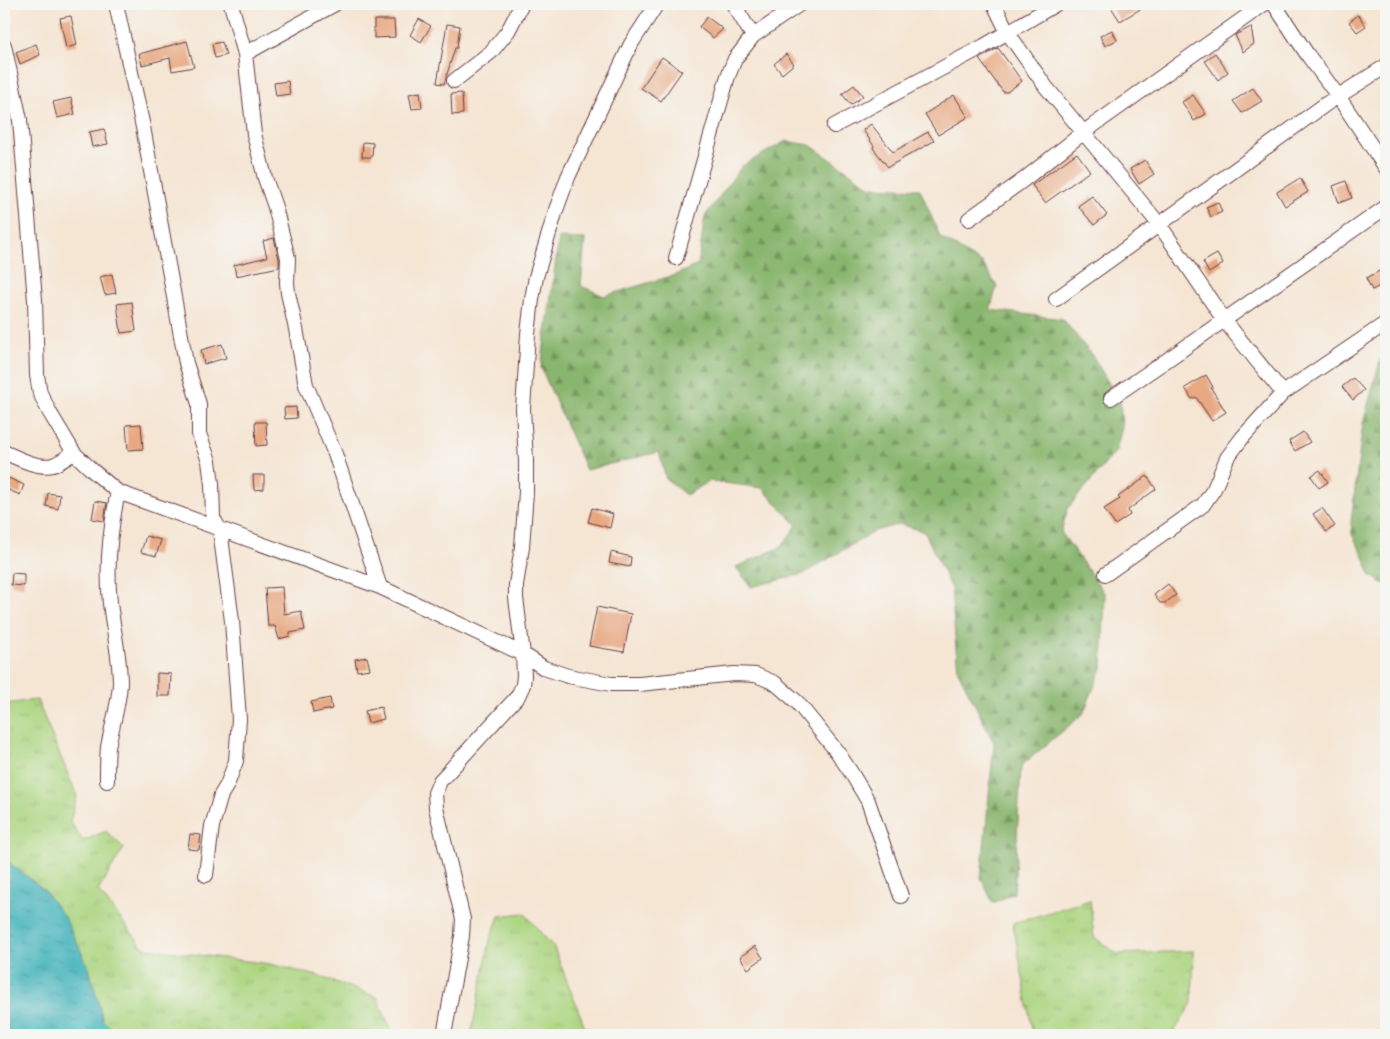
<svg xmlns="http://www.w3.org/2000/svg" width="1390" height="1039" font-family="Pangolin,sans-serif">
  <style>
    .grass { fill: url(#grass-tufts); stroke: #7b7a56 }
    .forest { fill: url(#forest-firs); stroke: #6a6a4c }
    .water { fill: url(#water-ripples); stroke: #466973 }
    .building { fill: #e7a882 }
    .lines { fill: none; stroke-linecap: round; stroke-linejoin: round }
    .street-casing { stroke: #643d44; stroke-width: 16 }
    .street { stroke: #fff; stroke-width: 14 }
  </style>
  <defs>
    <pattern id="grass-tufts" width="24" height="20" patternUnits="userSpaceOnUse" patternTransform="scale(1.25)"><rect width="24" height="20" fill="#acd580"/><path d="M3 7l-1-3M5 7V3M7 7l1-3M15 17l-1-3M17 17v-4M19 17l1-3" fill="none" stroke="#96b66f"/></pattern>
    <pattern id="forest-firs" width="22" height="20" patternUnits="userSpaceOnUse" patternTransform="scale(1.25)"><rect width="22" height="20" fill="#89b66e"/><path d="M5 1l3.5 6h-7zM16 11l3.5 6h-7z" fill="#72935b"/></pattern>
    <pattern id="water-ripples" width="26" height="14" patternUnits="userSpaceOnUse" patternTransform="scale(1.25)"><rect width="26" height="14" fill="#43b3bb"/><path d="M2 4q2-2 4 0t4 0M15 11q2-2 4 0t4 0" fill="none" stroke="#3a9198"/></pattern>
  </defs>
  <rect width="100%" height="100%" fill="#f6f6f2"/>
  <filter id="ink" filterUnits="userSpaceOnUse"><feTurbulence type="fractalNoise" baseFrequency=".02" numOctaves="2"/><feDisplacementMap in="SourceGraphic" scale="10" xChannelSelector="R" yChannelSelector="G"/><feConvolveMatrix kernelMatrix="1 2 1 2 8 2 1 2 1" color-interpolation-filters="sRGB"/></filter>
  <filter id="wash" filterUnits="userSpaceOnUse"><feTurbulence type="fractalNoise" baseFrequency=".0096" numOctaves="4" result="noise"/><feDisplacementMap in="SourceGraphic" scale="20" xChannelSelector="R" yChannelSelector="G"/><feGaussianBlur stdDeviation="1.12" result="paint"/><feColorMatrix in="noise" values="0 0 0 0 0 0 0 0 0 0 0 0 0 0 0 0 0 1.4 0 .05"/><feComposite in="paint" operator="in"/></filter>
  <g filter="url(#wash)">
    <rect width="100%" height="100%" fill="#f5e5d3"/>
    <path class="grass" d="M37,700L77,796L70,821L83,841L106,831L124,848L98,891L144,948L270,964L318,976L377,997L393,1035H232L196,1029L186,1035H119L103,1021L89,968L43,889L4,859V704Z
      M1090,900L1094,937L1117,954L1194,951L1192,1003L1172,1035H1033L1013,923Z
      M524,913L554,948L588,1035H471L490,940L499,916Z"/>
    <path class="forest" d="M786,141L810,145L871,187L920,189L940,237L983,264L997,286L990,310L1063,319L1094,358L1120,402L1122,427L1116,451L1068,508L1061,532L1105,594L1102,668L1083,714L1021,766L1014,893L993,903L981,878L994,743L958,671L951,589L925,532L900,524L875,531L803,574L751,587L736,567L781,547L797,525L762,488L710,481L686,495L666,479L659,452L586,470L541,368L559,238L585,239L581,286L604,296L675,275L698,265L705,216L742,166Z
      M1386,349V584L1380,582L1370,575L1365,559L1352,534L1351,522L1363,423L1380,361Z"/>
    <path class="water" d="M4,859L43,889L65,918L89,968L103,1021L120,1035H4Z"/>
    <g id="blocks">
      <path class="building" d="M1109,4H1149L1120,21Z
        M1358,15L1366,26L1357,32L1349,22Z
        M71,16L77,45L66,48L60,18Z
        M707,17L723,29L713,38L699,27Z
        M419,19L431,26L421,42L410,35Z
        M374,20H394L395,37L374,38Z
        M447,24L460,26L457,48H455L444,84L437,83Z
        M1251,27L1254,44L1243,52L1235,35Z
        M1112,30L1117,40L1105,46L1100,36Z
        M187,41L194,67L172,71L170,58L142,65L139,54Z
        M222,42L226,55L215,58L212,44Z
        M36,44L40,55L20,64L16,52Z
        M998,48L1022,81L1007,92H1003L979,59Z
        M1215,53L1228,72L1218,80L1205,61Z
        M786,54L794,64L782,74L774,64Z
        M662,57L682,71L661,101L641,88Z
        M288,81L290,94L276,96L274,83Z
        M854,85L863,96L851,105L842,94Z
        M1253,88L1262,101L1242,113L1233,101Z
        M420,92L422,108L412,109L409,94Z
        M462,93L463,114L452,115L451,94Z
        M954,95L968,117L938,135L925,114Z
        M1193,95L1206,114L1194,121L1182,102Z
        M71,98L75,114L57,118L53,102Z
        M871,124L893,152L928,132L934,141L888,167L873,148L874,146L863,130Z
        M104,129L108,144L92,147L89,132Z
        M363,142L373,143L372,157H362Z
        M1077,153L1090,171L1045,203L1032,185Z
        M1145,160L1154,174L1139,184L1130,169Z
        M1300,178L1308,192L1285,206L1277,192Z
        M1346,181L1352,198L1339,203L1333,186Z
        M1092,196L1107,215L1094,225L1078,206Z
        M1218,202L1222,212L1211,217L1206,207Z
        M274,238L279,259V267L236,276L234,265L267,257L263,241Z
        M1217,254L1223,264L1209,273L1203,262Z
        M1383,269L1386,276V283L1372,290L1366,278Z
        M112,274L116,293L105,295L100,277Z
        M132,302L136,331L121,333L117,304Z
        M222,344L226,358L204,364L201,350Z
        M1206,375L1213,387L1211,388L1226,412L1212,421L1196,397L1192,399L1185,388Z
        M1353,378L1364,390L1353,400L1342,387Z
        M296,407L297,418L285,419L284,408Z
        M255,422H266L267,445L256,446Z
        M141,424L143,449L128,450L126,425Z
        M1303,432L1310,442L1295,451L1289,441Z
        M1320,470L1328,482L1319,488L1311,476Z
        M253,475H264V489L254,490Z
        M4,476L24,485L20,495L4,488Z
        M1147,476L1156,489L1128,510L1130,515L1115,525L1104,509L1120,499L1118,497Z
        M48,493L60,495L58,509L46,506Z
        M95,501L107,503L104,521L92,519Z
        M592,508L613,514L610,528L588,522Z
        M1322,508L1335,526L1326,532L1313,514Z
        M146,536L161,540L156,556L141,552Z
        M611,552L631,557L630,567L609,563Z
        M12,573L24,574V586L11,585Z
        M1168,584L1176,595L1165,603H1160L1154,595Z
        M282,587L284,614L301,611L305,630L290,633V636L279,639L275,626H268L265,588Z
        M597,607L631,614L624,652L589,646Z
        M367,657L370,669L357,671L355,659Z
        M157,673L171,674L170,696H157Z
        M330,698L332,709L313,713L311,702Z
        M381,707L384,719L368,723L365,711Z
        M190,834L201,835L199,850L188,849Z
        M755,946L763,958L748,969L740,957Z"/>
    </g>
  </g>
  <g filter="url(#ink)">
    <use href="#blocks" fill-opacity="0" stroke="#643d44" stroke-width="1"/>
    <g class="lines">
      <g class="street-casing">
        <path id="street" d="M116,4L143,127L186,363L199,404V434L209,461L212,484L213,518L220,530L232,621L239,719L236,761L227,785L221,795L212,826L206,875
          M231,4L245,54L254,134L265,178L275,207L288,258L287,283L288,293L296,329L306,385L335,454L380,587
          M733,4L753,36
          M994,4L1008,33L1046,87L1159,224L1224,320L1283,393
          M1274,4L1307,54L1338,96L1386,168
          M4,45L20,120L35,300L37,375L40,393L50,413L74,453L93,471L118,492L380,587L523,654L544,668L568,676L611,684H640L734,674L756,675L775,683L797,702L838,753L852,774L868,801L901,896
          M245,54L335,4
          M454,81L491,52L508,31L522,4
          M834,126L984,46L1056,4
          M969,219L1022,181L1084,132L1264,4
          M676,258L728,76L735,59L753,36L800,4
          M1056,299L1326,104L1386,66
          M1111,398L1167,360L1386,207
          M4,452C17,458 39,469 53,465C61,462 67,457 74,453
          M1106,574L1203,505L1214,489L1227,458L1242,438L1283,393L1386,323
          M107,781C107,770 107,758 108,747C112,725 119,705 120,683C120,656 113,629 110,603C106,565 110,529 118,492
          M444,1035L462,936L463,919L436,808L435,793L440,781L518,696L523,685L524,676L523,654L516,598V585L522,547L526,492V461L523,409L528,334L532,299L536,277L556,210L568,177L631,44L657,4"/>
      </g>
      <use href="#street" class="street"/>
    </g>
  </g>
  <rect width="1390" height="1039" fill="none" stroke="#f6f6f2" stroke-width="20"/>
</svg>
